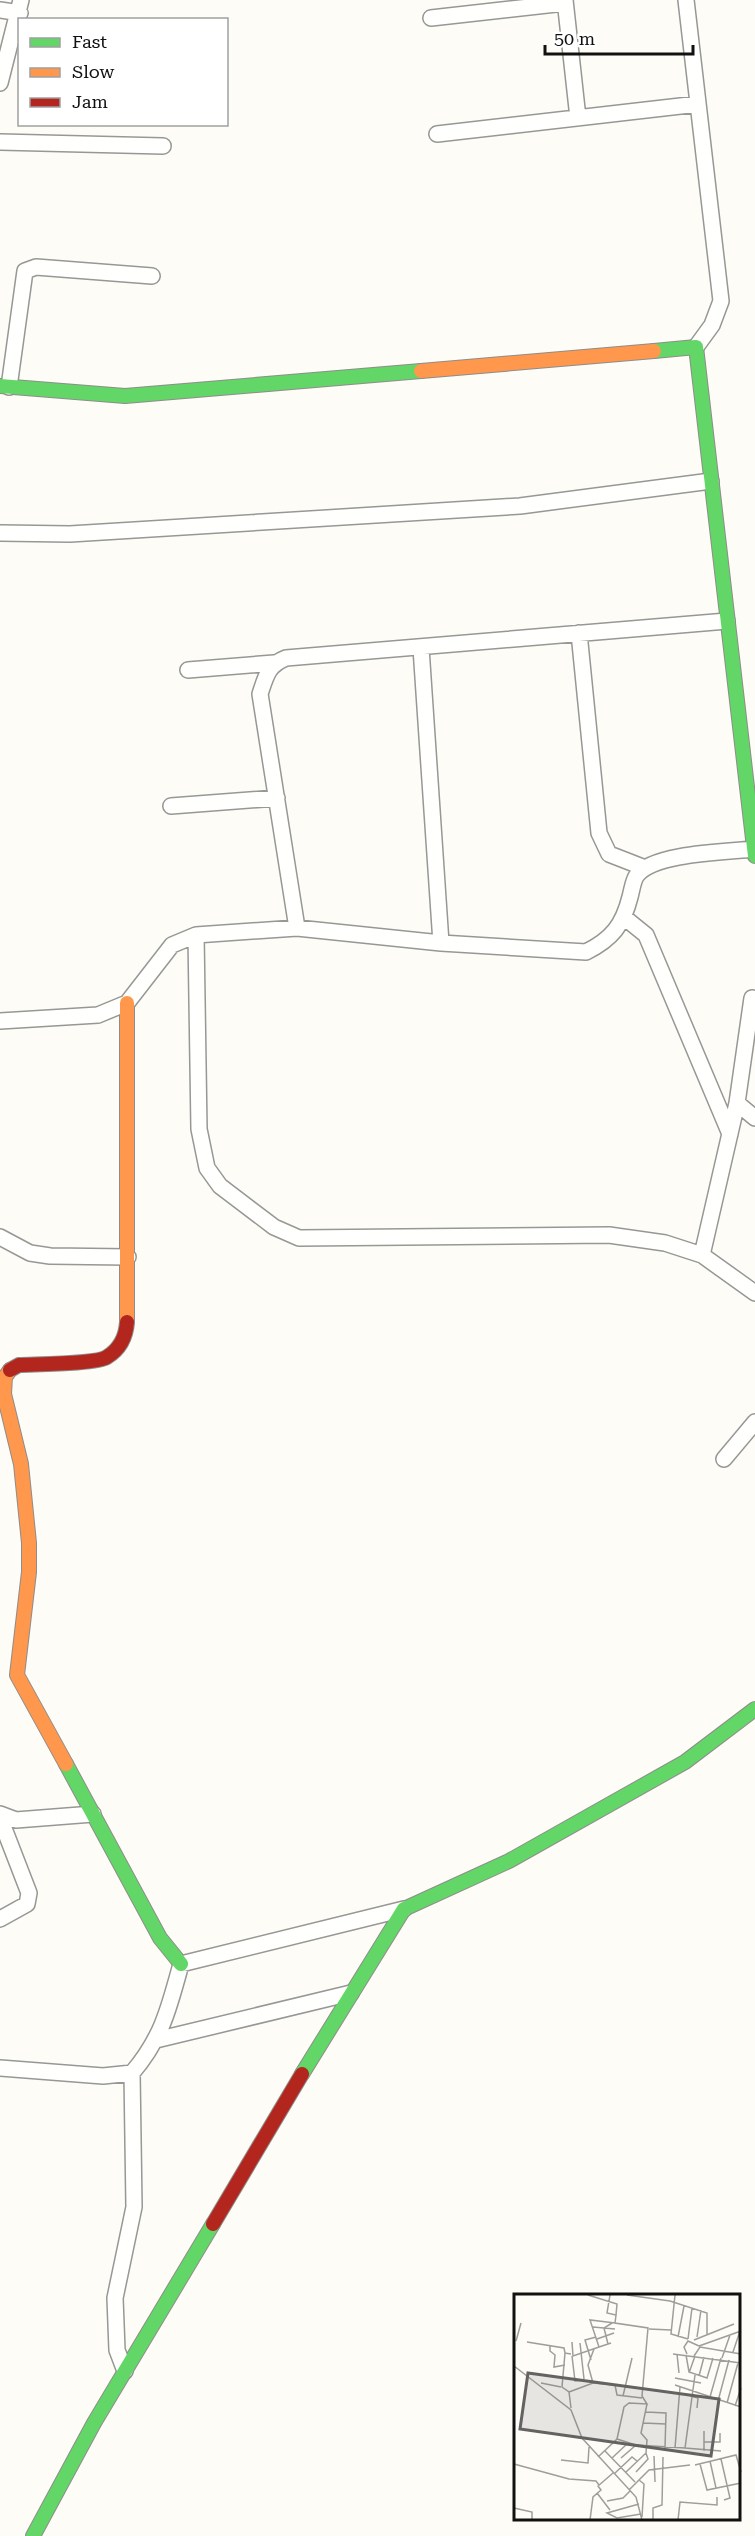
<svg xmlns="http://www.w3.org/2000/svg" width="755" height="2536" font-family="'Roboto Serif',serif">
  <style>
    .lines { fill: none; stroke-linecap: round; stroke-linejoin: round }
    .street-casing { stroke: #979795; stroke-width: 18 }
    .fast-casing { stroke: #8e8d8b; stroke-width: 16 }
    .slow-casing { stroke: #8e8d8b; stroke-width: 16 }
    .jam-casing { stroke: #8e8d8b; stroke-width: 16 }
    .street { stroke: #fffffe; stroke-width: 15 }
    .fast { stroke: #63d668; stroke-width: 14 }
    .slow { stroke: #ff974d; stroke-width: 14 }
    .jam { stroke: #b3261e; stroke-width: 14 }
    .inset-road { fill: none; stroke: #9f9e9b; stroke-width: 1.5 }
    .view { fill: #646362; fill-opacity: 0.15; stroke: #646362; stroke-width: 3 }
    .inset-edge { fill: none; stroke: #111; stroke-width: 3 }
  </style>
  <rect width="100%" height="100%" fill="#fdfcf7"/>
  <g class="lines">
    <g class="street-casing">
      <path id="street" d="M565,0L578,118
        M686,0L721,301L712,325L696,347
        M0,10L20,13
        M431,18L565,3
        M0,83L21,0
        M437,134L698,104
        M0,142L163,146
        M9,387L25,271L36,267L152,276
        M0,533L70,534L520,506L711,481
        M579,633L599,833L609,854L645,868
        M421,648L441,943
        M188,670L274,663
        M171,806L277,798
        M625,918L646,935L730,1134
        M297,928L260,694C266,676 268,665 286,658L727,621
        M196,935L297,928L441,943L586,952C612,939 623,925 630,897C632,890 633,880 637,875C654,853 726,852 754,849
        M0,1021L98,1015L127,1003L172,945L196,935L199,1129L207,1168L220,1186L274,1227L299,1238L609,1235L665,1243L702,1255L755,1293
        M737,1103L755,1118
        M0,1237L30,1253L50,1256L128,1257
        M702,1255L737,1103L752,998L755,1000
        M724,1459L755,1422
        M0,1814L16,1820L93,1814
        M0,1818L29,1893L27,1904L0,1919
        M156,2040L351,1993
        M0,2068L103,2076L132,2073C162,2038 169,2008 181,1964L404,1909
        M125,2371L117,2350L115,2298L134,2207L132,2073"/>
    </g>
    <g class="fast-casing">
      <path id="fast" d="M654,351L696,347L755,856
        M0,386L125,396L421,371
        M66,1764L160,1938L181,1964
        M302,2074L404,1909L509,1861L685,1762L755,1709
        M33,2536L94,2423L213,2224"/>
    </g>
    <g class="slow-casing">
      <path id="slow" d="M421,371L654,351
        M127,1322V1003
        M10,1370L5,1377L4,1394L21,1464L29,1543V1572L17,1675L66,1764"/>
    </g>
    <g class="jam-casing">
      <path id="jam" d="M10,1370L19,1365C35,1364 97,1364 107,1357C120,1349 126,1337 127,1322
        M213,2224L302,2074"/>
    </g>
    <use href="#street" class="street"/>
    <use href="#fast" class="fast"/>
    <use href="#slow" class="slow"/>
    <use href="#jam" class="jam"/>
  </g>
  <g transform="translate(514 2294)">
    <rect width="226" height="226" fill="#fdfcf7"/>
    <path class="inset-road" d="M74,1L103,10L102,21M113,1L156,7L193,19V40M161,1L157,40L174,45M79,33L101,35M135,35L157,36M164,43L170,12M183,43L187,16M83,45L100,39M174,45L178,14M180,46L220,30M2,47L7,29M13,48L50,54L51,59M58,48L59,62L85,53M66,49L70,85M97,49L85,53L76,26L101,29M94,50L90,34L98,29M36,52V57L41,61L40,73L51,71M185,52L227,37M219,58L226,37M159,60L227,69M163,60L165,79M173,60L170,53L174,47L185,52M172,61L175,78L193,84L199,64M58,62L61,87L69,86M180,62L186,53L227,60M208,64L216,41M77,66L71,46L82,43M0,72L57,116L68,144L122,203L128,226M175,79L181,62M185,82L190,63M161,84L187,89M27,89L47,93M79,89L74,71L80,55M161,91L227,113M55,98L79,89L101,91L103,101L128,104M109,102L118,64M176,102L184,104L183,114M196,103L207,64M204,107L215,66M213,109L224,69M221,112L227,94M57,114L55,98L48,93L51,59L57,60M132,118L152,119L151,154M129,129L152,130M103,145L122,151L107,164M190,148H206V139M122,151L171,154L181,81M161,154L166,93M171,154L207,157M91,157L121,188M190,157V137M132,159L133,146L127,139L133,110M140,162L141,188M84,163L103,145L110,113L115,109L133,110L128,102L134,34L101,29L102,21L93,19L96,1M98,164L114,149M207,165L216,204L210,206M47,166L74,169L75,153M196,167L202,194M0,170L55,185L82,187L85,191M186,170L193,196L227,189M181,171L222,161L227,178M112,178L132,159L134,165L122,178M100,180L118,163L123,167M125,186L130,190L128,223M115,196L135,176L176,171M83,199L96,216M93,207L109,204L116,197M125,210L93,219L103,224L127,220M0,214L18,218V226M76,226L79,203L87,196L84,192L99,179M139,226V214L148,211L149,163M164,226L166,208L203,211V203"/>
    <path class="view" d="M14,79L205,105L197,162L6,135Z"/>
    <rect width="226" height="226" class="inset-edge"/>
  </g>
  <rect x="18" y="18" width="210" height="108" fill="#ffffff" stroke="#a0a0a0" stroke-width="1.5"/>
  <rect x="30" y="38" width="30" height="9" fill="#63d668" stroke="#a0a0a0" stroke-width="1.5"/>
  <text x="72" y="48" font-size="18" fill="#111111">Fast</text>
  <rect x="30" y="68" width="30" height="9" fill="#ff974d" stroke="#a0a0a0" stroke-width="1.5"/>
  <text x="72" y="78" font-size="18" fill="#111111">Slow</text>
  <rect x="30" y="98" width="30" height="9" fill="#b3261e" stroke="#a0a0a0" stroke-width="1.5"/>
  <text x="72" y="108" font-size="18" fill="#111111">Jam</text>
  <path d="M545 45v9h148v-9" fill="none" stroke="#111111" stroke-width="3"/>
  <text x="554" y="45" font-size="18" fill="#111111" stroke="#ffffff" stroke-width="4.5" paint-order="stroke">50 m</text>
</svg>
